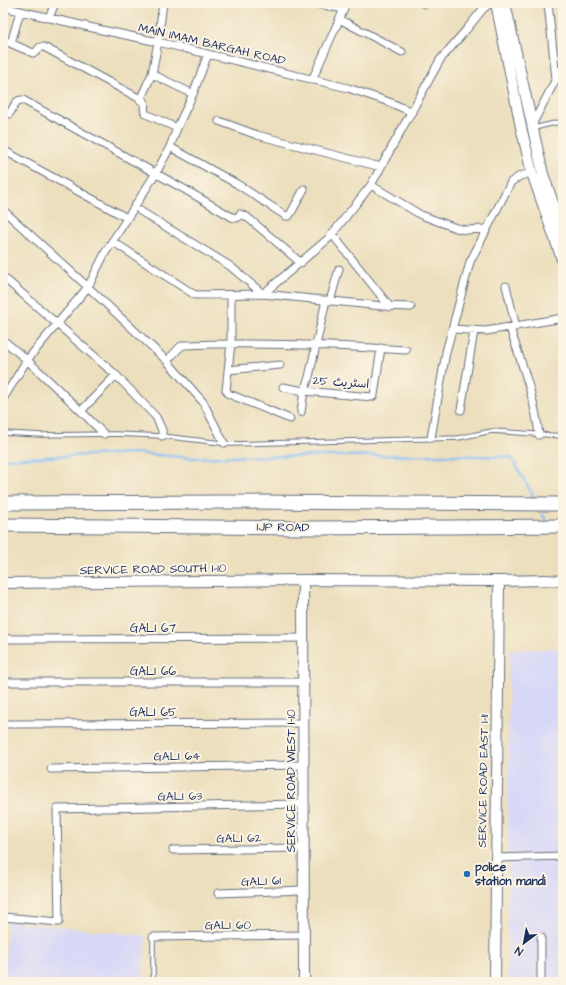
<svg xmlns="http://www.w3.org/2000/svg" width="566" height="985" font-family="'Architects Daughter','Playpen Sans Arabic',sans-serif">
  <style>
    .built { fill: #d7d7f8 }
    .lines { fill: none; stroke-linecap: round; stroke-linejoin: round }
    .stream { stroke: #83bcf4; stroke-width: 2.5 }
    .lane-casing { stroke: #646d7f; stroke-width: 5.5 }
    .street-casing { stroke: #646d7f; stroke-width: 9 }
    .secondary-casing { stroke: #646d7f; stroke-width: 12 }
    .highway-casing { stroke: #646d7f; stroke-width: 15 }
    .lane { stroke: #fff; stroke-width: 3.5 }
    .street { stroke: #fff; stroke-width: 7 }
    .secondary { stroke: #fff; stroke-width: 10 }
    .highway { stroke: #fff; stroke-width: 13 }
    .poi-dot { fill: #1f6fb2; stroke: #fcf5e5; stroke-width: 1.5 }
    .labels { text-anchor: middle; stroke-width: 4; stroke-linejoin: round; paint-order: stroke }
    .street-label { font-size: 12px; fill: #1b2f5e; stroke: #fcf5e5 }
    .poi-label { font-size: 12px; font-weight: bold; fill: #1b2f5e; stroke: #fcf5e5; text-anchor: start }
  </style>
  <rect width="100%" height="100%" fill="#fcf5e5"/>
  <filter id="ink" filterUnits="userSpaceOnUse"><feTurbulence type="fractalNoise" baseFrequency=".025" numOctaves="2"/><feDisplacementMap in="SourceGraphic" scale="8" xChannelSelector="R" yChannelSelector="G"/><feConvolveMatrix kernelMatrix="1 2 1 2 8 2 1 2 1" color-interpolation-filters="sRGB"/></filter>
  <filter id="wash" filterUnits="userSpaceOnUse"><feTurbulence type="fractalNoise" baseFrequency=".012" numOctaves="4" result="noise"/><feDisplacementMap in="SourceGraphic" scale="16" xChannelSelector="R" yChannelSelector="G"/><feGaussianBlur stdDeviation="0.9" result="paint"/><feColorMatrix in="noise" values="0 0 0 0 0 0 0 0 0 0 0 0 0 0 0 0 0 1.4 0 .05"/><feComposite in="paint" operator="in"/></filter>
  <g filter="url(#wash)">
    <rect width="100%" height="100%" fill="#ecdfbd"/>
    <path class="built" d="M563,648V982H507L509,650Z
      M7,921L146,936L142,982H5Z"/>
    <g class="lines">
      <path class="stream" d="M3,459L134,453L193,458L221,457L442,455L511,457L535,499
        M542,514L547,521"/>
    </g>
  </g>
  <g filter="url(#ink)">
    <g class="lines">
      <g class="lane-casing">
        <path id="lane" d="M534,128L563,121
          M3,433L42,435L115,434L162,436L230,444L458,438L492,431L563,436
          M153,937V982"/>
      </g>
      <g class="street-casing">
        <path id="street" d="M423,3L425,4
          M3,7L102,30L158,42L348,88L389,102L412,112
          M49,18L55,3
          M339,19L402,52
          M3,40L33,53L36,52L40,47H44L144,101C146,106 142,110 146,114L177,128
          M11,43L20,12
          M152,74L158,42L163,3
          M556,79L563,67
          M312,80L344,9L313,3
          M140,100L152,74L193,94
          M3,114H9C14,109 14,99 23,100L184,189L232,217L237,218L240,214L247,217L301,263
          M219,121L257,135L381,167
          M532,125L556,79L548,3
          M170,147L237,184L286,216H289L291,213L304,189
          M3,150L127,218
          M371,185L421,215L456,228L466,230L486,229
          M3,210L88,287L167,361L203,402L224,443
          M140,211L230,266L263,294L382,306L411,307
          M332,234L390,307
          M112,241L195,295L263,294L329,238L371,185L440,60L466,30L483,9L489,4L493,3
          M3,277L116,375L156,417L162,430V436
          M506,286L516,327
          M231,295V343L226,390L229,394L290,419
          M330,301L339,269
          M510,328C521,362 535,398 539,435
          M452,329L486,331L563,318
          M3,340L27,360L81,411L104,434
          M167,361L180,347L184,345C258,342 332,345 406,350
          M228,370L280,365
          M283,387L304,391L372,397L374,395L381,348
          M3,399L27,360L88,287L105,253L156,173L170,147L177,128L193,94L208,54
          M461,410L474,331
          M81,411L116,375
          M301,412L304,391L309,377L326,300
          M431,438L446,352L470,262L511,182L520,176L532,173
          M3,639L303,638
          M3,682H303
          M3,724L304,723
          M51,769L303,765
          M173,850L304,848
          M495,858L563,856
          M218,893L304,890
          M3,917L59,922L57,809L303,804
          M153,937L304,935
          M541,982V937"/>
      </g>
      <g class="secondary-casing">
        <path id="secondary" d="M496,3L521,127L532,173L563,262
          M505,3L543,174L563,232
          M303,580L304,982
          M3,583L303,580L499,581L545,580L563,581
          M495,982L499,581"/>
      </g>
      <g class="highway-casing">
        <path id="highway" d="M3,503L230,502L563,504
          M3,525L313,528L563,526"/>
      </g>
      <use href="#lane" class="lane"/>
      <use href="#street" class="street"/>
      <use href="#secondary" class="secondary"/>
      <use href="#highway" class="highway"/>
    </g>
  </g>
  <circle class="poi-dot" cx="467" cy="874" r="4"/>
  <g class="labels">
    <g class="street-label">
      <text transform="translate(212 44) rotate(13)" y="4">MAIN IMAM BARGAH ROAD</text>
      <text transform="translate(341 382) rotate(4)" y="4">اسٹریٹ 25</text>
      <text transform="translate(283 527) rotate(1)" y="4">IJP ROAD</text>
      <text transform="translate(153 569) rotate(-1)" y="4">SERVICE ROAD SOUTH I-10</text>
      <text x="153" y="632">GALI 67</text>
      <text x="153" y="675">GALI 66</text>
      <text x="153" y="716">GALI 65</text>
      <text transform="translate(177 756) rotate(-1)" y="4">GALI 64</text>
      <text transform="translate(291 781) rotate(-90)" y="4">SERVICE ROAD WEST I-10</text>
      <text transform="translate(483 781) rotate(-89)" y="4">SERVICE ROAD EAST I-11</text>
      <text transform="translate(180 796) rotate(-1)" y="4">GALI 63</text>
      <text transform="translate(239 838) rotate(-1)" y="4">GALI 62</text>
      <text transform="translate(261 881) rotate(-2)" y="4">GALI 61</text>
      <text transform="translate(228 925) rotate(-1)" y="4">GALI 60</text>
    </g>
    <g class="poi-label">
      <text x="475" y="871">police<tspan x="475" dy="14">station mandi</tspan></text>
    </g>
  </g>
  <rect width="566" height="985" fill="none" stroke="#fcf5e5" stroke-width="16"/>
  <g transform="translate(524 943) rotate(212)" stroke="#fcf5e5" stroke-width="3" paint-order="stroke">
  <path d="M0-3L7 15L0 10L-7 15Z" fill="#1b2f5e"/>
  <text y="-6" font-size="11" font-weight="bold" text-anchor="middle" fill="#1b2f5e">N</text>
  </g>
</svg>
